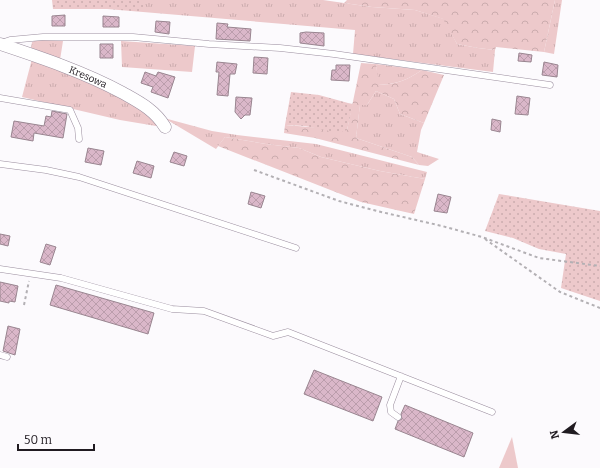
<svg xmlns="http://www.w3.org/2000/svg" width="600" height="468" font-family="Bitter,serif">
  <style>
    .grass { fill: url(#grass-tufts) }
    .forest { fill: url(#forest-crowns) }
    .park { fill: #edc9cb }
    .garden { fill: url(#garden-dots) }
    .building { fill: url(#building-cross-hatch); stroke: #998590 }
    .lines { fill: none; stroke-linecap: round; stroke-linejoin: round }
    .lane-casing { stroke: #9a8d9e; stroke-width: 7 }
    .street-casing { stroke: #9a8d9e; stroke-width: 13 }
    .path { stroke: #b3b0b4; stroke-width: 2; stroke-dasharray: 3 3; stroke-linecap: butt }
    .lane { stroke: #fff; stroke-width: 6 }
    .street { stroke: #fff; stroke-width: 12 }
    .labels { text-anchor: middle; stroke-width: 3.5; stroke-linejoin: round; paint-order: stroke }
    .street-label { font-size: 10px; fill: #201b21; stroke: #fcfafd }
  </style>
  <defs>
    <pattern id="grass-tufts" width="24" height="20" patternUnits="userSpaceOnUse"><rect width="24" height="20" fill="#edc9cb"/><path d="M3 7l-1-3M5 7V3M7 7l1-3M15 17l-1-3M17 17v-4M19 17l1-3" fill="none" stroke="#cbacae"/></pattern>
    <pattern id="forest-crowns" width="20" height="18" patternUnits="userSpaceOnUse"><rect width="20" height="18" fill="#edc9cb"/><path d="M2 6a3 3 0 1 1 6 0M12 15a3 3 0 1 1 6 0" fill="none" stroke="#cbacae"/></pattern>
    <pattern id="garden-dots" width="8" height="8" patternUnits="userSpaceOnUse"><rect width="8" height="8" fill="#edc9cb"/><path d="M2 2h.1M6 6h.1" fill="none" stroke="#cbacae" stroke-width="1.8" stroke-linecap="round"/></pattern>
    <pattern id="building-cross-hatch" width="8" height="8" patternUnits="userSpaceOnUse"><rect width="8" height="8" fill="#dab7c9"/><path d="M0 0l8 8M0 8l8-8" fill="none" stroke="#bb9dac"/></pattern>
  </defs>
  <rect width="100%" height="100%" fill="#fcfafd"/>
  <path class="grass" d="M143,0H323L372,7L415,10L444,19L457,44L478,48L495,50L493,72L353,54L355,30L143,12Z
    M555,0H562L554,54L544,52Z
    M37,40L63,41L60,60L31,48L32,42Z
    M121,41L195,46L192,72L122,67Z
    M32,59L64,69L134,104L160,124L156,126L120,120L22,97Z
    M376,64L422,70C407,80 397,84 378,85Z
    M376,91L394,99L400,114L424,123L421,130L417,152L439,159L428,166L419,165L412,157L356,138L360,104L367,105Z
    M164,118L212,131L237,135L316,144L427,172L425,179L380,171L321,157L299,148L266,144L225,137L216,149Z"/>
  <path class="forest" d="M347,0H555L544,52L496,47L495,50L478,48L457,44L443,19L415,10L372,7L344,3Z
    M361,63L376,64L379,85C397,84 407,80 422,70L444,75L424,123L400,114L394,99L376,91L367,105H360L356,138L412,157L419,165L315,138L284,133L285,125L347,130Z
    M225,137L266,144L299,148L321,157L380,171L425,179L414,214L361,202L218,146Z"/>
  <path class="park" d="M512,437L518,468H499Z"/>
  <path class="garden" d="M52,0H143V12L107,9H53Z
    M291,92L319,95L348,103L353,104L347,130L339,133L305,126L285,125Z
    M499,194L600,211V301L561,288L566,254L539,249L513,238L485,231Z"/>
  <path class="building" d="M65,15V26H52V16Z
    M103,16L119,17V27H103Z
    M156,21L170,22L169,34L155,32Z
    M217,23L228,24L227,27L251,29L250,41L216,39Z
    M306,32L324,33V46L300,43V33Z
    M100,44H113V58H100Z
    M519,53L532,55L531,62L518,61Z
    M254,57L268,58L267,74L253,73Z
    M217,62L237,64L235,74H230L228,96L217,95L219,72H216Z
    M544,62L558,65L557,77L542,75Z
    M336,65H350L349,81L331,80L332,70H336Z
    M145,72L156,76L158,72L175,77L168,98L151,92L153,87L141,83Z
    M517,96L530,98L528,115L515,114Z
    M236,97L252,98L250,115H245L241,119L235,112Z
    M52,111L67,114L63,138L34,133L33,141L11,137L14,121L44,126L46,116L51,117Z
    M492,119L501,121L500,132L491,130Z
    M88,148L104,151L101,165L85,162Z
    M174,152L187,156L184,166L170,162Z
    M137,161L154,166L151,178L133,173Z
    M251,192L265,196L261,208L248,204Z
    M438,194L451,197L447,213L434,211Z
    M0,234L10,236L8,246L0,244Z
    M46,244L56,247L50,265L40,262Z
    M0,282L18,286L15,302L9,301V303L0,301Z
    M56,285L154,313L148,334L50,305Z
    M8,326L20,329L15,355L3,351Z
    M314,370L382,397L373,421L304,394Z
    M405,405L473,433L464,457L395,429L398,421L402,419L401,414Z"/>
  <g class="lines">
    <g class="lane-casing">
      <path id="lane" d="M1,43L10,40L43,37H133L209,44L280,48L334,54L550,85
        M0,98L70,110L78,128L79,139
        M0,164L46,170L79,177L296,248
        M0,269L61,278L172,309L204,311L273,336L288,332L492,412
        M0,355L7,357
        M398,417L391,412L390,405L401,376"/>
    </g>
    <g class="street-casing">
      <g id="street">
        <path id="s1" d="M0,44C42,58 84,72 123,93C139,102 155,110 165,127"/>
      </g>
    </g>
    <path class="path" d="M254,170L339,201L377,211L442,226L482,237L539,258L600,266
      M485,239L560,292L600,308
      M24,305L29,281"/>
    <use href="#lane" class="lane"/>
    <use href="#street" class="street"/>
  </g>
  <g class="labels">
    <g class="street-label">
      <text dy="4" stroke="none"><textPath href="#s1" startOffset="94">Kresowa</textPath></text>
    </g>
  </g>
  <g transform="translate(564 432) rotate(255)" stroke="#fcfafd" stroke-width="3" paint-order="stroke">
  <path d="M0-3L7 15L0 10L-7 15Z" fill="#201b21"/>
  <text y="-6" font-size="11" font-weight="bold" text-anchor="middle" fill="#201b21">N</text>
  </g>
  <path d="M18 444v6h76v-6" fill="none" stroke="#201b21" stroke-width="2"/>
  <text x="24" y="444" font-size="12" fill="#201b21" stroke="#fcfafd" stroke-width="3" paint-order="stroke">50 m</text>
</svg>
